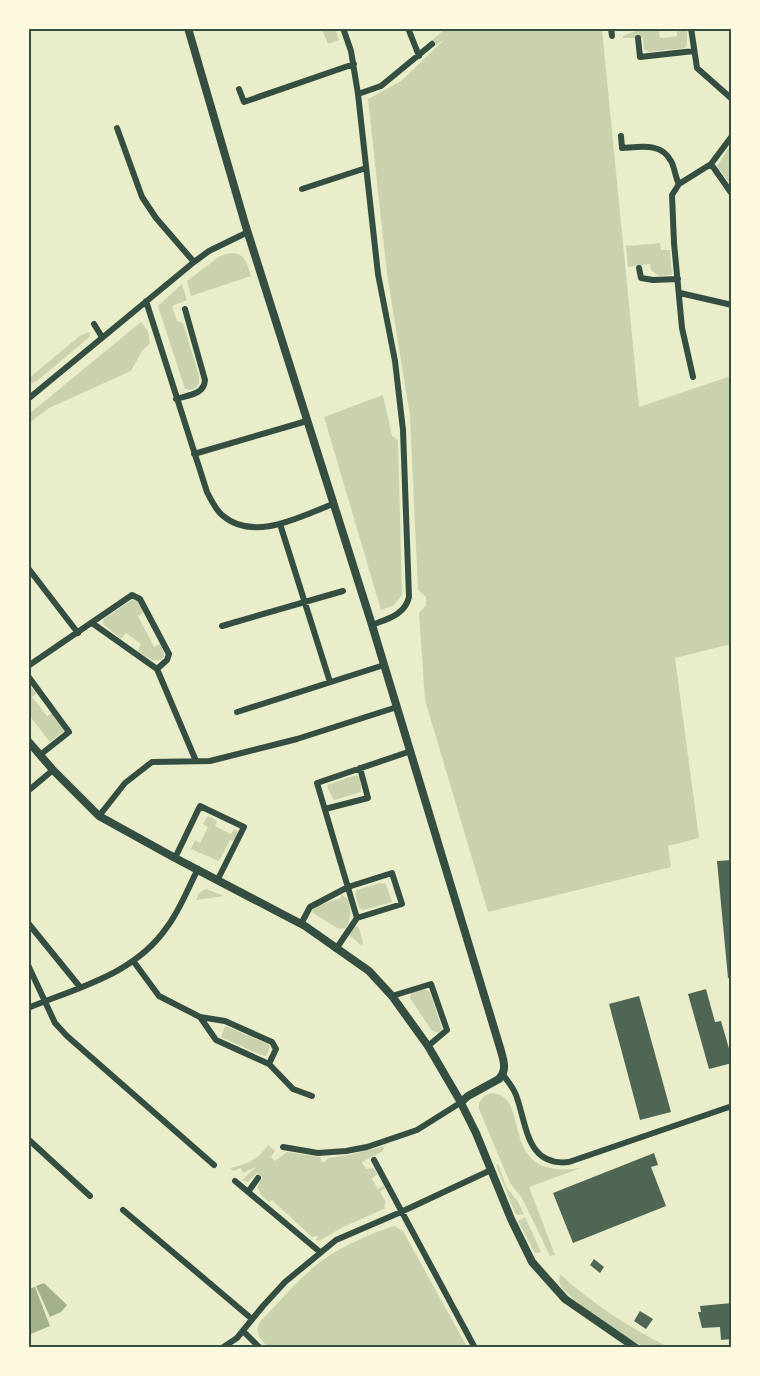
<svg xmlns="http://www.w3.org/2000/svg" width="760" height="1376" font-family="'Crimson Pro',serif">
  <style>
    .green { fill: #cad2ad }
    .water { fill: #a3b18a }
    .building { fill: #4f6655 }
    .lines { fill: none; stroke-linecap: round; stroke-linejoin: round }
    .minor { stroke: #344e41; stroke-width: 6 }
    .tertiary { stroke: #344e41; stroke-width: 8 }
    .neatline { fill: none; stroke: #344e41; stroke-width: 2 }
  </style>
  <rect width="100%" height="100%" fill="#e9edc9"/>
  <path class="green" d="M456,28L602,29L639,407L731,376V644L675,658L699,838L668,846L671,867L488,912L425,700L419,613L426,605V597L418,590L410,416L387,274L368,99L401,81L445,39L435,46L431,41L445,29H454L452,31Z
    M322,29H335L339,40L328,44Z
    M641,29H659L660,38L677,36V31L687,29V45L685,48L649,52L644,49L643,38H623V36Z
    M731,145V185L717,166Z
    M660,243L661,250H670L672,275L659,276L651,270L650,264L628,267L626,246Z
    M230,253C245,252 247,264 251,276L191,296L187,281L220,256Z
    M182,284L187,300L172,306L177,321L183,323L199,376V384C195,389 192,391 185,389L158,306Z
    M141,322L148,331L150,343L142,351L131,371L49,408L29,423V414Z
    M89,332L90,336L87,339L37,381L29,384V378L81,335Z
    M383,395L392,436L398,440L402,595L394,605L381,610L324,417Z
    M132,600L138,601L144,612L138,616L154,647L160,644L164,652V657C155,665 147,657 138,651L141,644L126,633L121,639L103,624L104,619Z
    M28,684L37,693L32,697L47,716L52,713L64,731L50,742L29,715Z
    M356,775L360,777L361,792L334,800L327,787L329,784Z
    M208,816L217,821L215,826L231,834L234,829L238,831L235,841L230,840L219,861L191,849L195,840L200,843L208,827L203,824Z
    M380,883L386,884L392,902L364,910L359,908L355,893L357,890Z
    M206,889L224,896L196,900L199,893Z
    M341,894L348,899C351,911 352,918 345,928L339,929L313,913L312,910L320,905L341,898Z
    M354,925L359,928L363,942L362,946L349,935Z
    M423,989L430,992L442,1029L438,1033L432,1031L410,998L411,993Z
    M225,1026L268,1044L270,1047L266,1056L261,1055L221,1037Z
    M492,1093C534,1096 494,1181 581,1168L529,1187L555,1255L550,1256L522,1198L510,1183L479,1109V1103L484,1096Z
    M268,1145L275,1151L271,1157L275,1161L287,1152L320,1157L322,1162H325L328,1158L349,1155L384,1146L383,1151L362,1162L366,1169L374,1168L377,1174L372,1179L378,1189L383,1186L385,1188L380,1192L386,1202L384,1207L386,1208L343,1227L319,1241L316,1240L318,1236L312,1237L272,1200L269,1202L261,1195L257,1186L263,1178L257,1173L248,1182L242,1180L257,1166L243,1173L241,1168L233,1171L230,1168C245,1165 260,1159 268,1145Z
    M498,1164L507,1188L518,1202L524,1214L517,1215L515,1213L496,1165Z
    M525,1217L541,1252L535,1253L534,1251L518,1221Z
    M394,1226L403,1231L467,1347L269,1348C261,1340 255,1335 259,1323C281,1300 303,1273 330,1255C349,1243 373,1233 394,1226Z
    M560,1274C592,1304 629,1327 668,1347C662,1347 655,1348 649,1347C627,1344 577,1303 561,1287L559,1280Z"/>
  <path class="water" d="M44,1283L67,1305L61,1312L50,1317L36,1286Z
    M35,1287L50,1326L31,1334L29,1327V1289Z"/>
  <path class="building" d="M732,860V978H728L717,861Z
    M706,989L715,1022L721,1021L732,1059V1063L709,1069L688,994Z
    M639,996L671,1112L640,1120L609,1004Z
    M654,1153L658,1165L651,1167L666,1206L573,1243L553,1193Z
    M594,1259L604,1267L600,1273L590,1265Z
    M732,1303V1339L721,1340L720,1327L702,1328L698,1312H701L700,1306Z
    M640,1311L653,1319L646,1329L634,1321Z"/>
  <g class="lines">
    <path class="minor" d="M343,28L351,51L358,94L378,274L395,361L403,430L409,597C405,615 387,619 372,625
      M408,28L419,56
      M611,28L612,36
      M691,28L697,68L732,99
      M638,38L640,57L694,51
      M239,89L244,102L354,64
      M358,94L381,86L432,44
      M117,128L142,197L156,218L194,262
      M621,136L622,148C640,147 661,142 671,161C675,168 675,177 679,184
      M711,164L732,194
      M302,189L366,168
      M639,268L641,278L653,280L678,279
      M680,293L732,305
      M146,301L207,492C211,500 216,510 222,515C254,543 301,516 333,504
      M94,324L102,337
      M693,377L682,328L674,243L672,195L679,184L711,164L732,136
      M28,399L194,262L209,251L248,232
      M176,399C188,395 204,395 205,380L185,309
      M194,454L307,421
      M280,524L330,682
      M28,568L78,633
      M92,623L157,669L196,761
      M222,626L343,591
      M28,666L132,595L140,599L169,654L167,660L157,669
      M28,676L69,732L40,755
      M237,712L384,665
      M28,791L53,770
      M325,809L368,798L360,768
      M99,816L125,783L152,762L210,761L297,739L397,707
      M175,858L200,806L244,827L218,879
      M28,923L80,987
      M301,924L310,907L348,887L392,873L402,904L357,918
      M336,949L357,918L317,783L411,751
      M134,962L159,996L200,1017L216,1040L269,1064L293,1089L312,1096
      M28,965L55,1023L67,1036L214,1165
      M392,996L431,984L447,1030L428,1046
      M28,1008C79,987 135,974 167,927C180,910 188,888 198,869
      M200,1017L225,1021L272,1042L276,1049L269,1064
      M503,1075C508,1081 513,1087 516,1095C527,1124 526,1167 569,1162L732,1106
      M28,1139L90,1196
      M283,1147L318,1153L346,1151L367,1147L417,1130L460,1103
      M374,1160L475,1348
      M235,1181L320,1252
      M248,1192L258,1178
      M123,1210L252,1319
      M243,1331L260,1348
      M222,1348L237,1338L263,1306L285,1282L336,1240L401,1212L491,1170"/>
    <path class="tertiary" d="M188,28L246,227L372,625L501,1051C504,1062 507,1070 499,1079L468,1096L460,1103
      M28,741L53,770L99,816L175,858L305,926L369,971L392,996L428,1046L459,1099L476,1133L511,1219L532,1262L565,1299L636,1348"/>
  </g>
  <rect width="760" height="1376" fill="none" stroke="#fefae0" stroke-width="60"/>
  <rect x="30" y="30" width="700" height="1316" class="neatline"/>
</svg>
